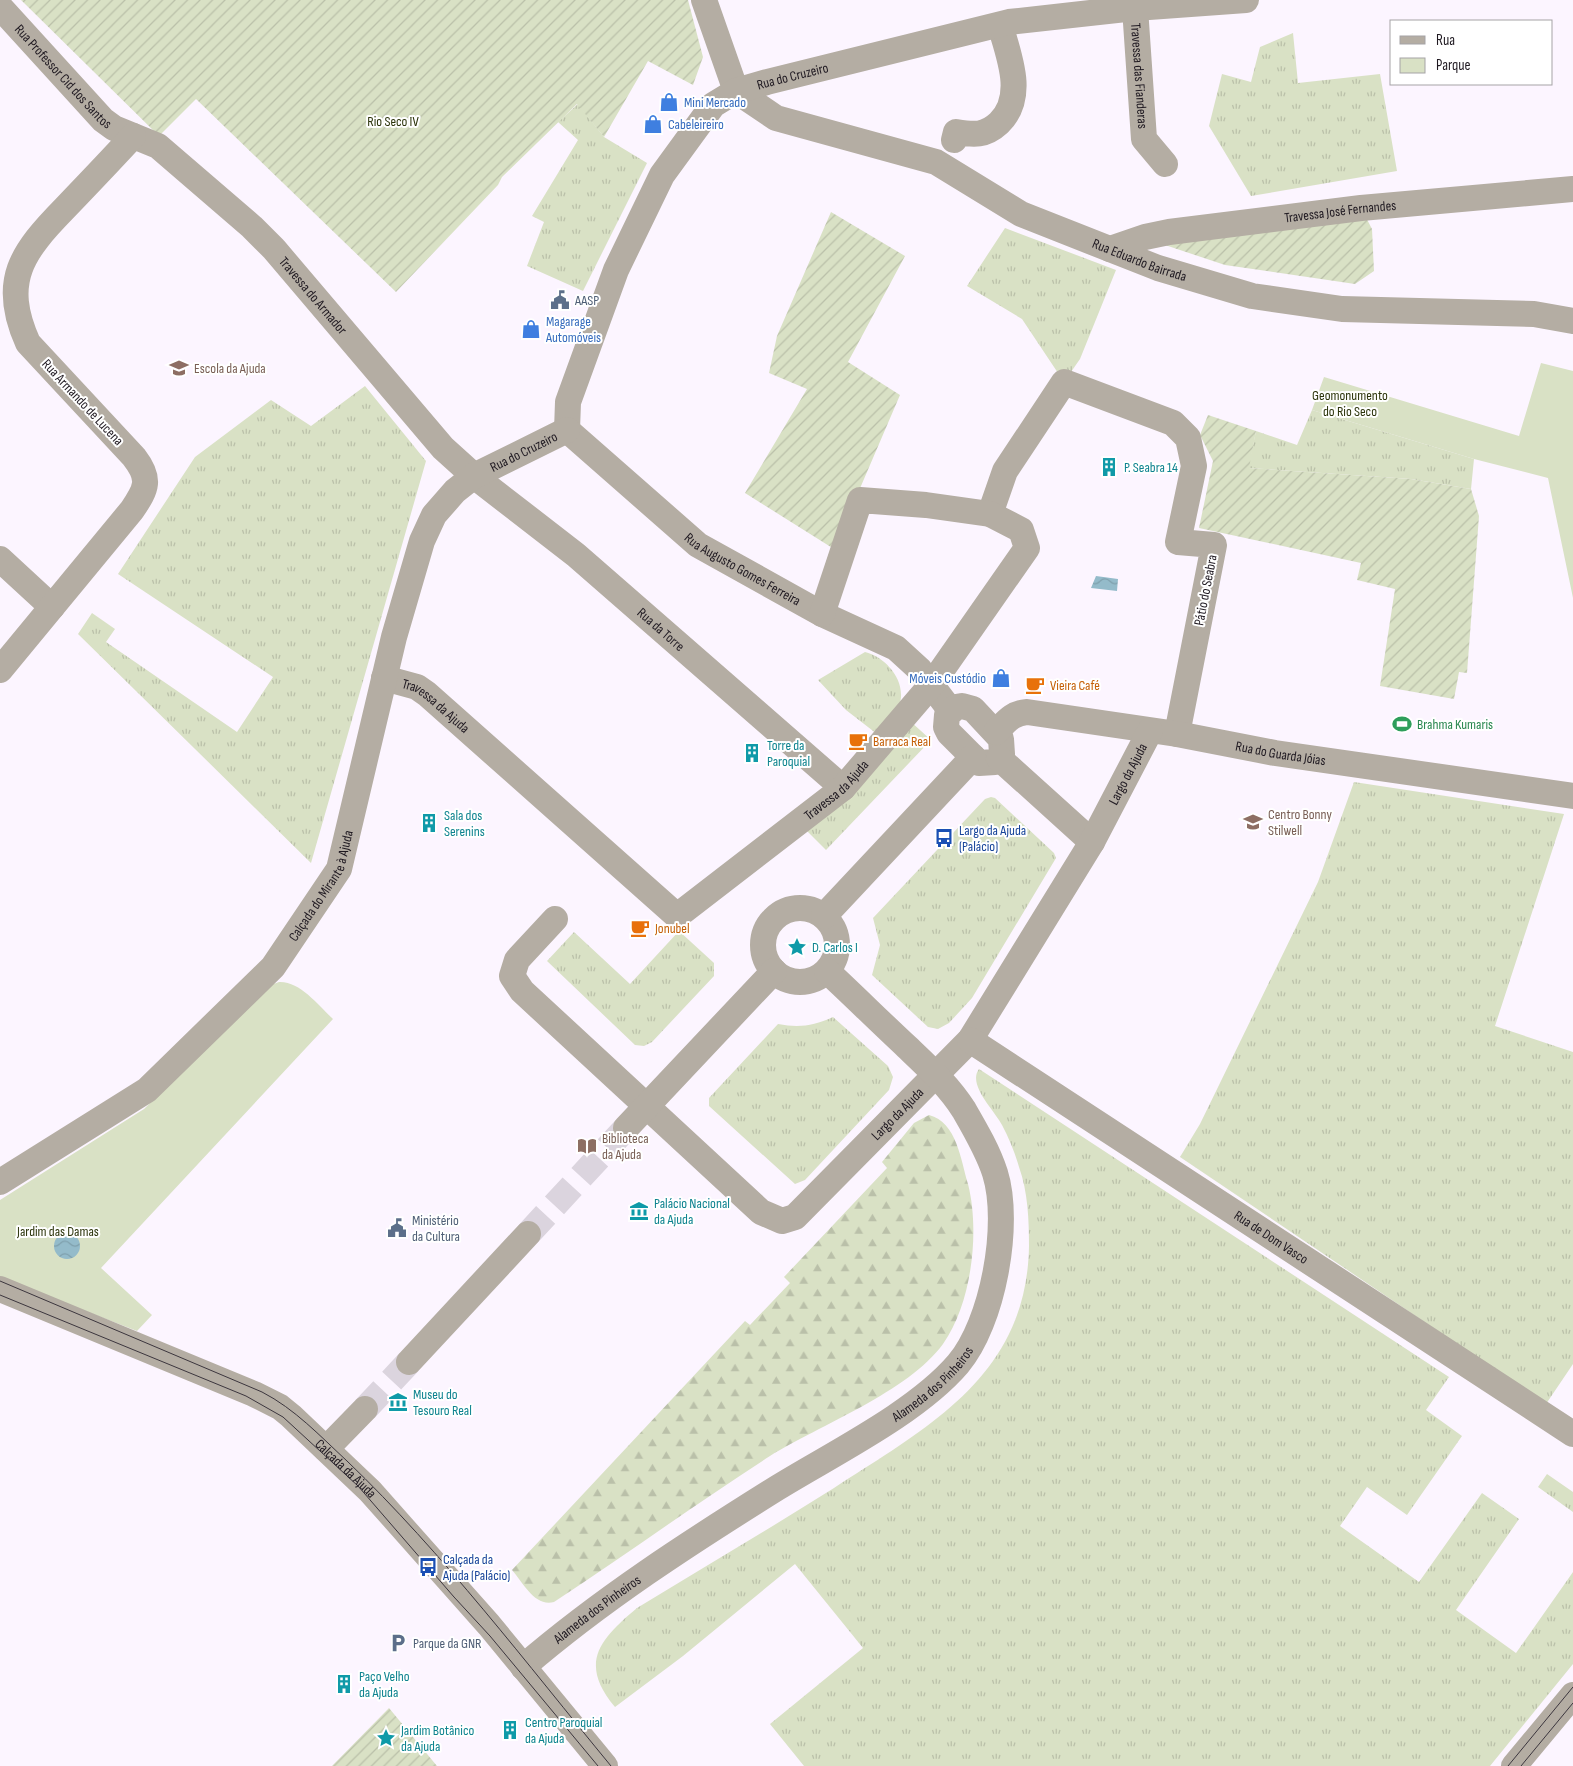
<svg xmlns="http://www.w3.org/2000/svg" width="1573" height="1766" font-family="'Sofia Sans Condensed',sans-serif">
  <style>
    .grass { fill: url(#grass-tufts) }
    .forest { fill: url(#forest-firs) }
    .park { fill: #d9e1c5 }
    .garden { fill: url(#garden-furrows) }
    .water { fill: url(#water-waves) }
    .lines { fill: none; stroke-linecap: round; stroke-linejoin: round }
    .minor-tunnel { stroke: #dbd4de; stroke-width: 26; stroke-dasharray: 26 13; stroke-linecap: butt }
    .minor { stroke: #b4ada3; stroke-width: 26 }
    .tram { stroke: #3c363e; stroke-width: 1 }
    .labels { text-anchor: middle; stroke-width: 4; stroke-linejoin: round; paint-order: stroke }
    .street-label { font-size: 14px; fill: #1f1921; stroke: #fff }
    .shop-label { font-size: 14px; fill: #366cbe; stroke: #fff; text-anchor: start }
    .park-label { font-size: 14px; fill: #2b330a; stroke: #fff }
    .service-label { font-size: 14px; fill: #4e5e75; stroke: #fff; text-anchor: start }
    .education-label { font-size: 14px; fill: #785e54; stroke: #fff; text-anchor: start }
    .culture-label { font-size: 14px; fill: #0d838f; stroke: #fff; text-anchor: start }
    .food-label { font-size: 14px; fill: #c56008; stroke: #fff; text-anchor: start }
    .leisure-label { font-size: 14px; fill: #27864d; stroke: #fff; text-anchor: start }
    .transit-label { font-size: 14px; fill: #164399; stroke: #fff; text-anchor: start }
  </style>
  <defs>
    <pattern id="grass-tufts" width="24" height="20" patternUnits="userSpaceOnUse" patternTransform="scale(1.25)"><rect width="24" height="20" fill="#d9e1c5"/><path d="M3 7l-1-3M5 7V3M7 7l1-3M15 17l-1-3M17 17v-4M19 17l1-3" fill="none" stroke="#bac0a9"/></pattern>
    <pattern id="forest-firs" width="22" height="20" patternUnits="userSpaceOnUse" patternTransform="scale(1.25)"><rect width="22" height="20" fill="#d9e1c5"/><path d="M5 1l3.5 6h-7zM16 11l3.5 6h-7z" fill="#bac0a9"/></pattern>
    <pattern id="garden-furrows" width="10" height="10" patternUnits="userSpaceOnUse" patternTransform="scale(1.25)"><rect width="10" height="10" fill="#d9e1c5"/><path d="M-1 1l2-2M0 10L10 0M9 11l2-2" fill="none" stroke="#bac0a9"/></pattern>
    <pattern id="water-waves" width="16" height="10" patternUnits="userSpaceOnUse" patternTransform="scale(1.25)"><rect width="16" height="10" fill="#94bbca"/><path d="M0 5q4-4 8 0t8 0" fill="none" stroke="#7fa0ad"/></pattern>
  </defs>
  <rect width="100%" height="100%" fill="#fcf5ff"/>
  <path class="grass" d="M1293,33L1298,83L1380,74L1397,171L1251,196L1209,126L1222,74L1251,82L1260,47Z
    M578,104L604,137L647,163L583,291L527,266L544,222L532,216L578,140L558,122Z
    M1005,228L1116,270L1080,359L1064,382L1022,319L967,286Z
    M365,386L426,461L311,863L78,634L92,613L115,629L106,642L237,732L273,677L118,574L195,457L271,400L311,426Z
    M1312,410L1474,459L1471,489L1411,479L1248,468L1256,431L1297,445Z
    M865,652C886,657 908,682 899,706C896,715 883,726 877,734L846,710L818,680Z
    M910,721L931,740L826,850L807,831Z
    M1354,782L1564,814L1495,1026L1573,1052V1364L1546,1404L1180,1157L1200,1124L1318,882Z
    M991,797L995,798L1054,853L1056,858L972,998L949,1023L938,1029L928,1027L872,975L880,945L873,918L985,799Z
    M679,931L714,963V976L652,1042L644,1046L635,1045L547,961L574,932L630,984Z
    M833,1017L888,1066L893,1077L889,1090L805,1180L795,1184L709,1106V1098L778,1024C799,1028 813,1026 833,1017Z
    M979,1069L1449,1377L1426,1410L1462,1436L1407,1515L1367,1487L1340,1526L1419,1582L1482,1493L1519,1519L1456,1610L1516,1653L1573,1572V1664L1490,1766H804L770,1724L863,1648L795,1564L683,1656L615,1707C578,1663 600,1639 637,1608C703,1568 769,1529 834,1488C930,1426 1027,1375 1029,1246C1029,1220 1028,1192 1019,1167C1015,1153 1009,1138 1002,1125C995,1111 967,1085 979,1069Z
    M1547,1474L1573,1492V1512L1538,1487Z"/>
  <path class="forest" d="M929,1115C957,1122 961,1161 968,1184C980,1231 972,1303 943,1344C908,1392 820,1425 770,1456C697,1503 627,1554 554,1602C535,1607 524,1584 512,1570L745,1321L750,1325L790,1283L784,1277L887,1168L882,1162L914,1123Z"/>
  <path class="park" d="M1541,363L1573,371V598L1548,478L1474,459L1312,410L1324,377L1519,436Z
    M279,982C300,981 318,1005 333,1019L101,1268L152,1315L137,1331L0,1278V1200L144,1109L271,985Z"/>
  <path class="garden" d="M21,0H688L703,57L693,85L648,61L604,137L577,104L502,177L498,185L396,292L196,99L159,136Z
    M1361,208L1372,229L1374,271L1355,284L1225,265L1165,245Z
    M831,212L905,256L848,362L900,395L834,549L745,493L807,389L769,373L777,336Z
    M1208,415L1256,431L1249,468L1411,479L1471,489L1479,516L1467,673L1459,672L1454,699L1380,686L1395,589L1357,580L1361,563L1199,528L1213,461L1200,435Z
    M389,1708L437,1766H332Z"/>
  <path class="water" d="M1096,576L1118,579L1117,591L1091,588Z
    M54 1246a13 13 0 1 1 26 0a13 13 0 1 1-26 0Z"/>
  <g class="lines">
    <path class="minor-tunnel" d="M528,1234L626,1128
      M365,1409L409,1362"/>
    <g class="minor">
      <path d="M704,0L736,91"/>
      <path id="s1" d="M0,7L103,120L114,128L158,146L252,227L274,249L443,448L474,476L576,555L843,788"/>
      <path id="s2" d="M1135,8L1144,139L1165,164"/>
      <path id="s3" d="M736,91L776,118L936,162L1021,214L1158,268L1252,296L1342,309L1534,314L1573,321"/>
      <path d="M954,140L956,132C974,135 985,136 999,123C1026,97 1009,56 1000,25"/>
      <path id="s4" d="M1110,249L1145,237L1169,232L1361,208L1573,189"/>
      <path id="s5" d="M567,430L568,402L616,270L662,175L713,105L736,91L767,82L1009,22L1135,8L1246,0"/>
      <path id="s6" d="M567,430L698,545L822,614L896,648L919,669L951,711"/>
      <path d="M990,514L1005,471L1064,382L1173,423L1188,438L1194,466L1178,542L1214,545L1177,734"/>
      <path d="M0,559L52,607"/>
      <path d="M0,670L132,510C147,488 151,479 134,457L28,343C0,281 22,252 65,208C88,184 111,160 133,136"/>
      <path id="s7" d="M384,678L417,687L427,694L677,916L843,788L932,684L1027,548L1021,530L990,514L926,505L860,500L822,614"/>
      <path d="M962,706L973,709L1001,739L1002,754L995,762L979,763L949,733L946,727L947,715L956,707Z"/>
      <path id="s8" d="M996,732C1006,722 1012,713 1027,712L1177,734L1275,753L1573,796"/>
      <path d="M999,758L1092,842"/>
      <circle cx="800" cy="945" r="37"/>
      <path d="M824,916L973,757"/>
      <path id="s9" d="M555,919L517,960L512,976L522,991L761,1212L782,1221L795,1217L970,1040L1092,842L1150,731"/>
      <path id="s10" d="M970,1040L1573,1434"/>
      <path d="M626,1128L774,971"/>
      <path id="s11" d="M0,1182L147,1090L273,967L339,869L394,637L422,541L434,515L455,491L474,476L567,430"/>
      <path id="s12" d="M0,1289L254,1394L280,1407L291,1416L370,1491L489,1625L605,1766"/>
      <path d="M409,1362L528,1234"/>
      <path d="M326,1449L365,1409"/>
      <path id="s13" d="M523,1667C602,1599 689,1543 777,1488C832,1454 916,1413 958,1364C993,1323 1011,1224 995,1173C988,1151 975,1129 964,1110C949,1086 927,1066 907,1047C880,1022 854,996 827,971"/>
      <path d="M1514,1766L1573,1695"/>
    </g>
    <path class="tram" d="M0,1281L262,1392C295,1409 320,1436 347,1461C444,1554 526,1663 611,1766
      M0,1295L246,1396L283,1417L358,1486L454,1597L490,1636L598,1766
      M1508,1766L1573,1687
      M1521,1766L1573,1703"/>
  </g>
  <defs>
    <g id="shop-bare" transform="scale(1.5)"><path d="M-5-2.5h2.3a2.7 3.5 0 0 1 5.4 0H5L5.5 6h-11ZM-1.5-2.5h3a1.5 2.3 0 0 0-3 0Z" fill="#3f7fe0" stroke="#fff" stroke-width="2.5" paint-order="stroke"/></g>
    <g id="civic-bare" transform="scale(1.5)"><path d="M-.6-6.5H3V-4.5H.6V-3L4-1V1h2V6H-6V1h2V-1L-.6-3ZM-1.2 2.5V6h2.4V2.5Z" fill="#5c6f8a" stroke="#fff" stroke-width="2.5" paint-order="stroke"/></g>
    <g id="school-bare" transform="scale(1.5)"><path d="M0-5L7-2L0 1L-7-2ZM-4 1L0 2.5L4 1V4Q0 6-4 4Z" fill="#8d6e63" stroke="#fff" stroke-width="2.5" paint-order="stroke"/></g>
    <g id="building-bare" transform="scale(1.5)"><path d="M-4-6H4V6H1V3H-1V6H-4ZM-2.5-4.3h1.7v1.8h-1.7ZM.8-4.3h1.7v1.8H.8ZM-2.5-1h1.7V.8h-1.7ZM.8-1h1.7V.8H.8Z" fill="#0f9aa8" stroke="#fff" stroke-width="2.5" paint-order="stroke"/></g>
    <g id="cafe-bare" transform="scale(1.5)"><path d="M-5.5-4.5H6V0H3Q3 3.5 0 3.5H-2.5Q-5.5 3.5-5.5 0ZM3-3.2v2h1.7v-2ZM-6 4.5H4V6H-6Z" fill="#e8710a" stroke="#fff" stroke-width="2.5" paint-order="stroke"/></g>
    <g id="stadium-bare" transform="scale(1.5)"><path d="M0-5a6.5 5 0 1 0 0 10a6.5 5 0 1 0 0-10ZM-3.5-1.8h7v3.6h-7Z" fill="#2e9e5b" stroke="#fff" stroke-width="2.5" paint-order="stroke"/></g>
    <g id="bus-bare" transform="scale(1.5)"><path d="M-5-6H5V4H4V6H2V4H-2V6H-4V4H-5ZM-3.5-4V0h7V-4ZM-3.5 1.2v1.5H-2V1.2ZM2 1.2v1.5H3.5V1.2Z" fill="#1a4fb4" stroke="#fff" stroke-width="2.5" paint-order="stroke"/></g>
    <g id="sight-bare" transform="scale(1.5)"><path d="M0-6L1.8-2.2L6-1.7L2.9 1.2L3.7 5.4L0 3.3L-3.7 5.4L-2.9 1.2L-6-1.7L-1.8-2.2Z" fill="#0f9aa8" stroke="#fff" stroke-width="2.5" paint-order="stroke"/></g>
    <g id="library-bare" transform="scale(1.5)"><path d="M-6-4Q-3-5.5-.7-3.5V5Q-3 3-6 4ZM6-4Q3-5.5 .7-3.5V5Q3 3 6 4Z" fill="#8d6e63" stroke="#fff" stroke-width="2.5" paint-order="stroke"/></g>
    <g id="museum-bare" transform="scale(1.5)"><path d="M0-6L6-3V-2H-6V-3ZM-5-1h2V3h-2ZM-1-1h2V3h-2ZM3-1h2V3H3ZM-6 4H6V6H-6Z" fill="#0f9aa8" stroke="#fff" stroke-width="2.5" paint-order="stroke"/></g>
    <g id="parking-bare" transform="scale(1.5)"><path d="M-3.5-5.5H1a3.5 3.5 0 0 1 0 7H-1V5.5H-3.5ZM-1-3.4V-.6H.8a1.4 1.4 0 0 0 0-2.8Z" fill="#5c6f8a" stroke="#fff" stroke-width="2.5" paint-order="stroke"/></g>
  </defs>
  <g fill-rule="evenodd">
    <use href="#shop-bare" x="669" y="102"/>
    <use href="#shop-bare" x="653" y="124"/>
    <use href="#civic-bare" x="560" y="300"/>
    <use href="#shop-bare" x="531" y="329"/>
    <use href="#school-bare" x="179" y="368"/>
    <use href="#building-bare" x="1109" y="467"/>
    <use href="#shop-bare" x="1001" y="678"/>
    <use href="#cafe-bare" x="1035" y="685"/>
    <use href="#stadium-bare" x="1402" y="724"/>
    <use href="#cafe-bare" x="858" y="741"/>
    <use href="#building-bare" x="752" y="753"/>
    <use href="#school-bare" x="1253" y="822"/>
    <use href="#building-bare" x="429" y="823"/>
    <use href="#bus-bare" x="944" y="838"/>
    <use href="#cafe-bare" x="640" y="928"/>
    <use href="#sight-bare" x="797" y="947"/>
    <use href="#library-bare" x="587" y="1146"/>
    <use href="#museum-bare" x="639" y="1211"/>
    <use href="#civic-bare" x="397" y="1228"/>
    <use href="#museum-bare" x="398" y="1402"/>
    <use href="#bus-bare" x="428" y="1567"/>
    <use href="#parking-bare" x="398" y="1643"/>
    <use href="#building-bare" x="344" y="1684"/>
    <use href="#building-bare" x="510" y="1730"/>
    <use href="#sight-bare" x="386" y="1738"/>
  </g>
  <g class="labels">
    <g class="street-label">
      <text dy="5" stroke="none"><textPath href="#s1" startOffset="94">Rua Professor Cid dos Santos</textPath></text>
      <text dy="5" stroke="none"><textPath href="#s2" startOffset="68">Travessa das Fianderas</textPath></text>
      <text dy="5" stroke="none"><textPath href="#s5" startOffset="446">Rua do Cruzeiro</textPath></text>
      <text dy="5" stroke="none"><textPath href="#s4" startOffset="234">Travessa José Fernandes</textPath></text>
      <text dy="5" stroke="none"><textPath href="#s3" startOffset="441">Rua Eduardo Bairrada</textPath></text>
      <text dy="5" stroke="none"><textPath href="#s1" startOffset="430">Travessa do Armador</textPath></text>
      <text transform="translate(83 402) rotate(47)" y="5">Rua Armando de Lucena</text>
      <text dy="5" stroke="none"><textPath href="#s11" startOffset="946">Rua do Cruzeiro</textPath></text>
      <text dy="5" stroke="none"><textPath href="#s6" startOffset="225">Rua Augusto Gomes Ferreira</textPath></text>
      <text transform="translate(1205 590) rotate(-79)" y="5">Pátio do Seabra</text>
      <text dy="5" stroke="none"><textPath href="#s1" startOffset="914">Rua da Torre</textPath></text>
      <text dy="5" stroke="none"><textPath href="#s7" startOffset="60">Travessa da Ajuda</textPath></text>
      <text dy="5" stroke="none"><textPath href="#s8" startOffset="295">Rua do Guarda Jóias</textPath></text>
      <text dy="5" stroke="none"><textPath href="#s9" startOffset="1011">Largo da Ajuda</textPath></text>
      <text dy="5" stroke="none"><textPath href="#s7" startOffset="584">Travessa da Ajuda</textPath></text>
      <text dy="5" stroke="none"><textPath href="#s11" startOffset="445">Calçada do Mirante à Ajuda</textPath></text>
      <text dy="5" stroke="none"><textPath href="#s9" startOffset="598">Largo da Ajuda</textPath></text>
      <text dy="5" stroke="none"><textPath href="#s10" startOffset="360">Rua de Dom Vasco</textPath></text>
      <text dy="5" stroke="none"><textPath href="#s13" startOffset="499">Alameda dos Pinheiros</textPath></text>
      <text dy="5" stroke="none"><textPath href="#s12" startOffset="394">Calçada da Ajuda</textPath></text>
      <text dy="5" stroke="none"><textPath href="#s13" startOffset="94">Alameda dos Pinheiros</textPath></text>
    </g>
    <g class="shop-label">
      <text x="684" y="107">Mini Mercado</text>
      <text x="668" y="129">Cabeleireiro</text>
      <text x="546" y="326">Magarage<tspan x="546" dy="16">Automóveis</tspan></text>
      <text x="986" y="683" text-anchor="end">Móveis Custódio</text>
    </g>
    <g class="park-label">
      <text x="393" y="126">Rio Seco IV</text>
      <text x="1350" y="400">Geomonumento<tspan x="1350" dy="16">do Rio Seco</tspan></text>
      <text x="58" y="1236">Jardim das Damas</text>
    </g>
    <g class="service-label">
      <text x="575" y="305">AASP</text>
      <text x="412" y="1225">Ministério<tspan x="412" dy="16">da Cultura</tspan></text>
      <text x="413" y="1648">Parque da GNR</text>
    </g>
    <g class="education-label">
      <text x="194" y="373">Escola da Ajuda</text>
      <text x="1268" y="819">Centro Bonny<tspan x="1268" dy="16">Stilwell</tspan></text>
      <text x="602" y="1143">Biblioteca<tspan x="602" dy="16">da Ajuda</tspan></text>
    </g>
    <g class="culture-label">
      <text x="1124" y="472">P. Seabra 14</text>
      <text x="767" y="750">Torre da<tspan x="767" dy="16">Paroquial</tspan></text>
      <text x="444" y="820">Sala dos<tspan x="444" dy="16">Serenins</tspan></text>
      <text x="812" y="952">D. Carlos I</text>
      <text x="654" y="1208">Palácio Nacional<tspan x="654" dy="16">da Ajuda</tspan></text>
      <text x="413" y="1399">Museu do<tspan x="413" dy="16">Tesouro Real</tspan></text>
      <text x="359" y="1681">Paço Velho<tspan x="359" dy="16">da Ajuda</tspan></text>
      <text x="525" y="1727">Centro Paroquial<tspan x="525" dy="16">da Ajuda</tspan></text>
      <text x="401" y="1735">Jardim Botânico<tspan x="401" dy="16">da Ajuda</tspan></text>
    </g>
    <g class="food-label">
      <text x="1050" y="690">Vieira Café</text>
      <text x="873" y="746">Barraca Real</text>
      <text x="655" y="933">Jonubel</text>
    </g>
    <g class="leisure-label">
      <text x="1417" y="729">Brahma Kumaris</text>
    </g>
    <g class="transit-label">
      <text x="959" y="835">Largo da Ajuda<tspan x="959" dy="16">(Palácio)</tspan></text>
      <text x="443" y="1564">Calçada da<tspan x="443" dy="16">Ajuda (Palácio)</tspan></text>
    </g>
  </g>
  <rect x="1390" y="20" width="162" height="65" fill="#ffffff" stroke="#a5a3a6"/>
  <rect x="1400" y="36" width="25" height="8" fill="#b4ada3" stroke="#a5a3a6"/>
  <text x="1436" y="45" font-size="15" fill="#1f1921">Rua</text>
  <rect x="1400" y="58" width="25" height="15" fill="#d9e1c5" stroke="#a5a3a6"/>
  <text x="1436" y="70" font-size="15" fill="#1f1921">Parque</text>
</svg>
